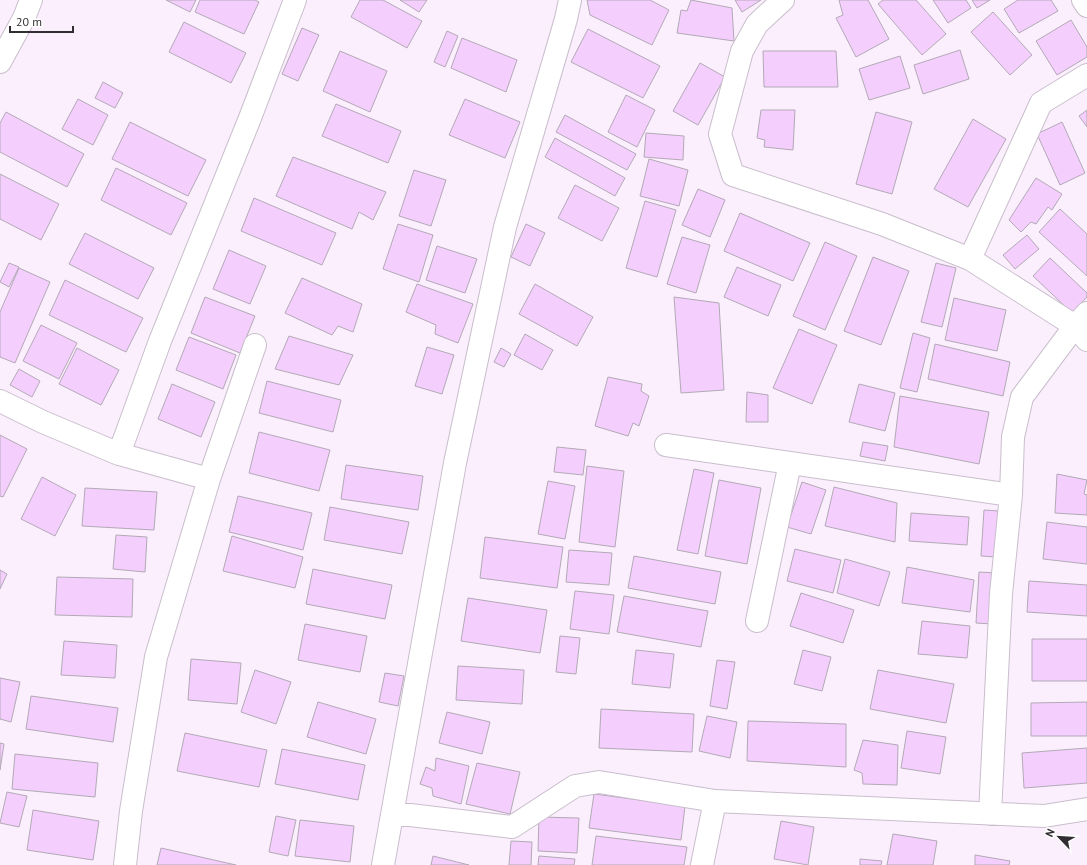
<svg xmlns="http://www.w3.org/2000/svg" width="1087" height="865" font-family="'PT Sans',sans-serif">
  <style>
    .building { fill: #f4cffe; stroke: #b3a9b6 }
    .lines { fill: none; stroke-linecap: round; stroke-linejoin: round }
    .minor-casing { stroke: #c9becc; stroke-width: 24 }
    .minor { stroke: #fff; stroke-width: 22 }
  </style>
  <rect width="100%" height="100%" fill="#fbeffd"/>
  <path class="building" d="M166,0H196L190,12Z
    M200,0H255L259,2L244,34L195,12Z
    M360,0H383L422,21L407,48L351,17Z
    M400,0H427L419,12Z
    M587,0H650L669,10L652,45L590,15Z
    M691,0L732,8L734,41L677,33L681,10L687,11Z
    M735,0H761L742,12Z
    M839,0H868L889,39L856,57L836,18L843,15Z
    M883,0H916L946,34L922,55L878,4Z
    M933,0H966L971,8L948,23Z
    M972,0H990L977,8Z
    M1018,0H1051L1058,11L1019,33L1004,9Z
    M993,12L1032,55L1010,75L971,32Z
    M1071,20L1087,47V57L1057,75L1036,41Z
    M184,22L246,53L231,83L169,52Z
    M302,28L319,35L298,81L282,74Z
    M588,29L660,66L643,98L571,62Z
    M447,31L458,36L445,67L434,62Z
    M462,38L517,60L506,92L451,68Z
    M960,50L969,79L923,94L914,65Z
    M340,51L387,71L370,112L323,91Z
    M763,51H836L838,87H764Z
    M900,56L910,88L869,100L859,69Z
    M700,63L725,77L698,125L673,111Z
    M103,82L123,93L115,108L95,98Z
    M626,95L655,110L637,147L608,132Z
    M78,99L108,115L93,145L62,129Z
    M465,99L520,122L505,158L449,135Z
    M336,104L401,131L388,163L322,136Z
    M761,110H795L793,150L764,147L765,140L757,138Z
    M1087,110V127L1079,116Z
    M6,112L84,154L67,187L0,152V123Z
    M876,112L912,122L892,194L856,184Z
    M565,115L636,154L627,170L556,132Z
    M973,119L1006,139L968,207L934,189Z
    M130,122L206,160L188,196L112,159Z
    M1062,122L1085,173L1060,185L1037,134Z
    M646,133L684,136L683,160L644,157Z
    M555,138L625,178L615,196L545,157Z
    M293,157L386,192L373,220L359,212L352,229L276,196Z
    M649,159L688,170L679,206L640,196Z
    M116,168L187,203L171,235L101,200Z
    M414,170L446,180L431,226L399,216Z
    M0,174L59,204L41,240L0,219Z
    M1036,178L1062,194L1052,210L1048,207L1036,224L1031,222L1021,232L1009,220Z
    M575,185L619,208L602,241L558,218Z
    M698,189L725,200L710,237L682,225Z
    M254,198L336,233L322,265L241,231Z
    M645,201L676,210L657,277L626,268Z
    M1060,209L1087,234V276L1039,232Z
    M740,213L810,243L793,281L724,251Z
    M398,224L433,235L419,282L383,269Z
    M526,224L545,233L530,266L511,257Z
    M85,233L154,268L138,299L69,264Z
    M1027,235L1039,249L1015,269L1003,255Z
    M682,237L710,245L696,293L667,284Z
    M825,242L857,256L825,330L793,316Z
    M437,246L477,259L465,293L426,280Z
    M229,250L266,266L250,304L213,289Z
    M873,257L909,271L881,345L844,331Z
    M1050,258L1087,293V297L1072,313L1033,276Z
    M9,263L19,267L9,287L0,282Z
    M936,263L956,268L942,327L921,322Z
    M737,267L781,285L768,316L724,297Z
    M19,268L50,282L15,363L0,357V312Z
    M302,278L362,304L353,332L338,326L332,335L285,313Z
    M65,280L143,318L126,352L49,315Z
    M417,284L473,304L458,343L435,334L436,325L406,312Z
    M535,284L593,317L577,346L519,314Z
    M205,297L255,316L240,353L191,333Z
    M674,297L719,303L724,390L681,393Z
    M954,298L1006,310L997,351L945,340Z
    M41,325L77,343L59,379L23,361Z
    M799,329L837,345L812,404L773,388Z
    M913,333L930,338L917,392L900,388Z
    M525,334L553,350L542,370L514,355Z
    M289,336L353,355L339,385L275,369Z
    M189,337L236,355L223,389L176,370Z
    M935,344L1010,362L1003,396L928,379Z
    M427,347L454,355L442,394L415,386Z
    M77,348L119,370L101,405L59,384Z
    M501,348L511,354L504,367L494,362Z
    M19,369L40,381L32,397L10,385Z
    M608,377L642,384L641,391L649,396L639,426L633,423L628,436L595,426Z
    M267,381L341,400L333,432L259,413Z
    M172,384L215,402L201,437L158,419Z
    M859,384L895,393L885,431L849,422Z
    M747,392L768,395V422H746Z
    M900,396L989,412L979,464L894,447Z
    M259,432L330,450L319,491L249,473Z
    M0,435L27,449L3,497L0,496Z
    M863,442L888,446L885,461L860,456Z
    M557,447L586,450L583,475L554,472Z
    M346,465L423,476L418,510L341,499Z
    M587,466L624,471L615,547L579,542Z
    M694,469L714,473L698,554L677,550Z
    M1057,474L1087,480L1084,494L1087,495V515L1055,513Z
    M42,477L76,495L55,536L21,519Z
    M719,480L761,488L747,564L705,556Z
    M548,481L575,486L565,539L538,534Z
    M802,482L826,490L811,534L787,527Z
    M834,487L897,503L895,542L825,526Z
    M85,488L157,492L154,530L82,526Z
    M238,496L312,513L303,550L229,532Z
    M330,507L409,522L402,554L324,540Z
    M984,510L999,511L996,557L981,556Z
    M911,513L969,517L967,545L909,541Z
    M1047,522L1087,527V564L1043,559Z
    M116,535L147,537L145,572L113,569Z
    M232,536L303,557L295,588L223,571Z
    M485,537L563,547L557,588L480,578Z
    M795,549L841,560L833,593L787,581Z
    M569,550L612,553L609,585L566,582Z
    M634,556L721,572L715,604L628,588Z
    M845,559L890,572L879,606L837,593Z
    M907,567L974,580L970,612L902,603Z
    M313,569L392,585L385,619L306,604Z
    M0,570L7,574L0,589Z
    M979,572L996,573L993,624L976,623Z
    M57,577L133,579L132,617L55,615Z
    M1029,581L1087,585V616L1027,612Z
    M575,591L614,595L609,634L570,629Z
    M801,593L854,610L843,643L790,626Z
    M624,596L708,611L701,647L617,632Z
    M468,598L547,610L540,653L461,641Z
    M922,621L970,626L967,658L918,654Z
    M305,624L367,636L360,672L298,660Z
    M560,636L580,638L576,674L556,672Z
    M1032,639H1087V681H1032Z
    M64,641L117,645L115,678L61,675Z
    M636,650L674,654L670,688L632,684Z
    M803,650L831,657L822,691L794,684Z
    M191,659L241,663L237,704L188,700Z
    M717,660L735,662L727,709L710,706Z
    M458,666L524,670L522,704L456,700Z
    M255,670L291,682L276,724L241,712Z
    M878,670L954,684L946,723L870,709Z
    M385,673L404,676L398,706L379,702Z
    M0,678L20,682L11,722L0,719Z
    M31,696L118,708L113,742L26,729Z
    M318,702L376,719L366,754L307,737Z
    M1087,702V736H1031V703Z
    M601,709L694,714L692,752L599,748Z
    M447,712L490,722L482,754L439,743Z
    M707,716L737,722L730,758L699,751Z
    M748,721L846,724V767L747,761Z
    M907,731L946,737L940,774L901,768Z
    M185,733L267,750L259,787L177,771Z
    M863,740L898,745L897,785L863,784L862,773L854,770Z
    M0,743L4,744L0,770Z
    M1087,748V783L1024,788L1022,753Z
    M282,749L365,765L358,800L275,784Z
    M15,754L98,763L95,797L12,789Z
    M436,758L469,766L461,804L433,796L432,788L420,784L426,767L435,771Z
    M477,763L520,772L510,814L466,804Z
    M7,792L27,796L19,827L0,823Z
    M594,794L685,806L681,840L589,828Z
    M33,810L99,821L93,860L27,850Z
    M276,816L296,820L288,856L269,852Z
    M539,817L579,818L577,853L538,851Z
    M300,820L354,826L350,862L295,856Z
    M781,821L814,827L808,865L774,859Z
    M893,834L937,841L933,865H887Z
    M596,836L687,847L684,865H592Z
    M511,841L532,842L531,865H509Z
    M161,848L236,865H157Z
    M975,855L1010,861L1009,865H975Z
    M433,856L469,865H431Z
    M539,856L575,859L574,865H538Z
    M860,859L882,861L881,865H860Z"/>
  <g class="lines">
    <g class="minor-casing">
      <path id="minor" d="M783,0L757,24L742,51L720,134L733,175L882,224L970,259L1075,326L1087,340
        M1083,0L1087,6
        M0,62L24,18L31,0
        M970,259L1041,103L1087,75
        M0,401L43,422L119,454L209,479
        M666,445L1011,495
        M119,454L160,341L250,118L295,0
        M757,621L790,463
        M393,813L512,827L575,786L599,782L715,801L1044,816L1087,809
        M990,814L1001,594L1011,495L1013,437L1022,397L1075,326L1087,313
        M125,865L131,811L156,657L209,479L255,345
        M383,865L455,463L505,227L566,19L570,0
        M702,865L715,801"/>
    </g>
    <use href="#minor" class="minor"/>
  </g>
  <g transform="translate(1059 837) rotate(295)" stroke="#ffffff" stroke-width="3" paint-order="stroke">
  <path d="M0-3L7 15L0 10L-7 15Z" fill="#312d32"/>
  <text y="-6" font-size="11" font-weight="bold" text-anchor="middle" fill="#312d32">N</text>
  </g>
  <path d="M10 26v6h63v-6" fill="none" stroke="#312d32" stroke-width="2"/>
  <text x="16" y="26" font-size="12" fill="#312d32" stroke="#ffffff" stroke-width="3" paint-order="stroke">20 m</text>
</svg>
